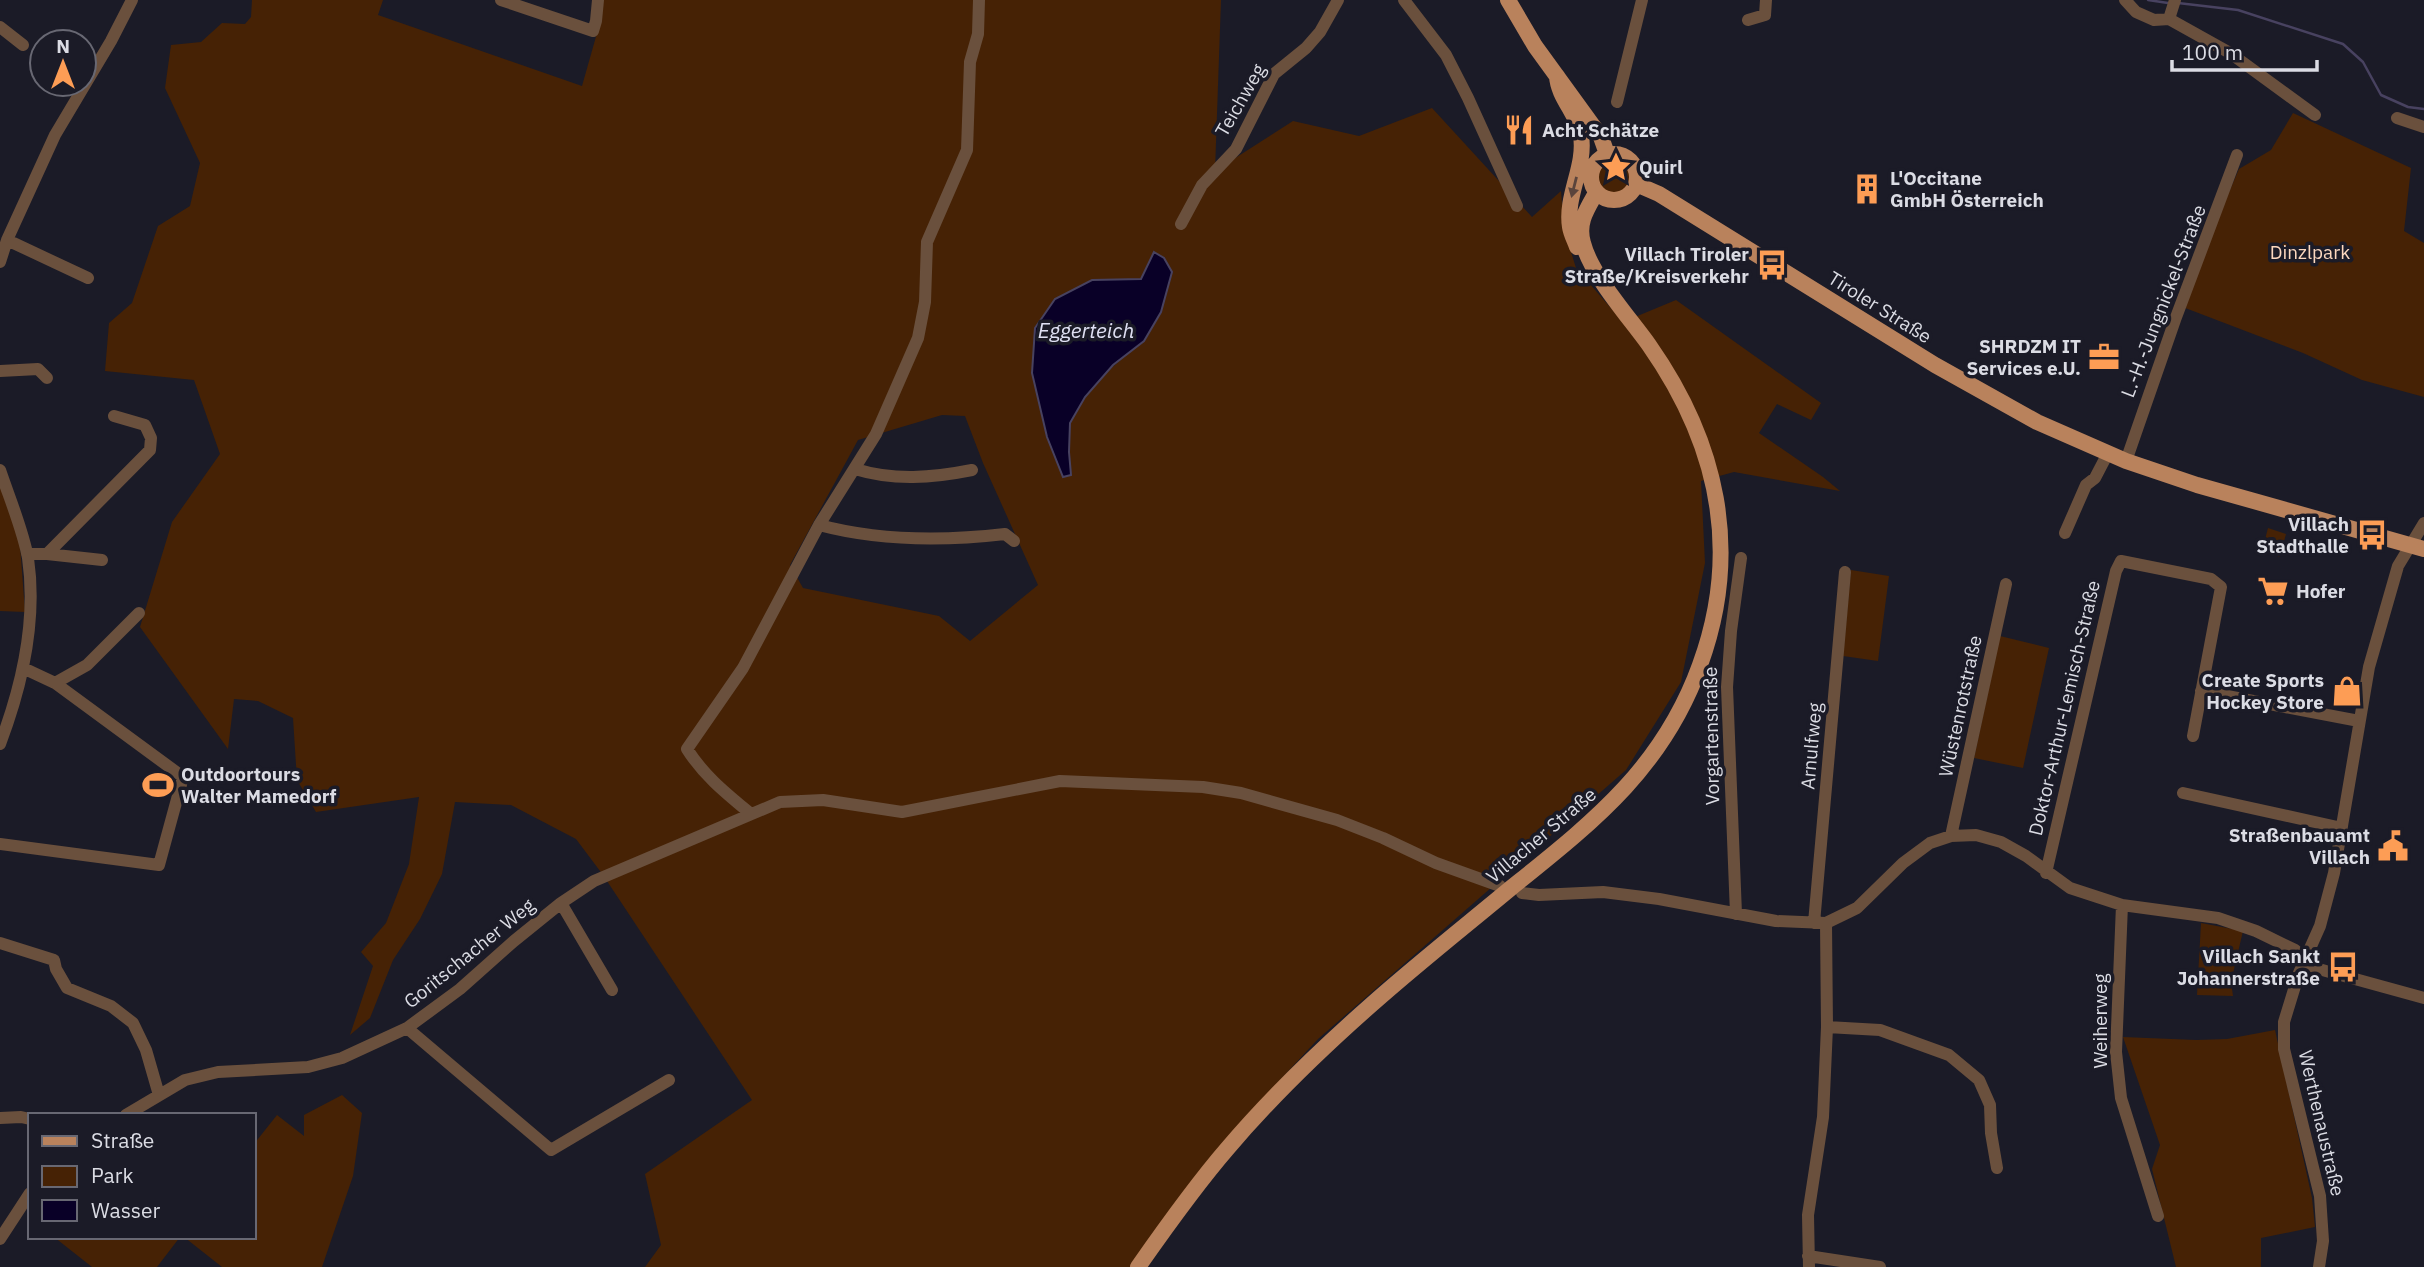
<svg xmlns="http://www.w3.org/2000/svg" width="2424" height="1267" font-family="'IBM Plex Sans',sans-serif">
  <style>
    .green { fill: #462205; fill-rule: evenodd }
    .water { fill: #090027; stroke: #484260; stroke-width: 2 }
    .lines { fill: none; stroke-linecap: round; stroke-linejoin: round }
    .stream { stroke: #484260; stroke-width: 2.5 }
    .minor { stroke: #6a503d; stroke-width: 12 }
    .major { stroke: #b9825c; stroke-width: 16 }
    .oneway { fill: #5a443c }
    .labels { text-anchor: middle; stroke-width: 7; stroke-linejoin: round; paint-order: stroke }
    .street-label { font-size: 19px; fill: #dbdce4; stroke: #1b1b27 }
    .poi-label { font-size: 19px; font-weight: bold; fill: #dbdce4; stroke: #1b1b27; text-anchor: end }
    .park-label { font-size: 19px; fill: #fcd8bf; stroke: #1b1b27 }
    .water-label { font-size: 21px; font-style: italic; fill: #dfe0f3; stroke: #1b1b27 }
  </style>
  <rect width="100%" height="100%" fill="#1b1b27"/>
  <path class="green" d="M252,0H383L378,15L582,86L601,19L602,0H1221L1215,171L1293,121L1359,136L1432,108L1532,217L1561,191L1564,229L1576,268L1623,322L1676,300L1821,403L1811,420L1777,404L1759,433L1823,477L1840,491L1734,472L1701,481L1705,563L1681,682L1626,770L1318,1039L1254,1108L1132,1267H645L661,1245L645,1174L752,1100L603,875L576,839L511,805L455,802L442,874L420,919L393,960L370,1018L350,1035L373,966L361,952L386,923L409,864L419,797L316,812L297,780L293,718L258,701L234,699L228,749L140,627L172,522L220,454L194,380L105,371L109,323L132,303L158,226L190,206L200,163L165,88L171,45L201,42L222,23L245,24L251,17ZM1154,252L1144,341C1121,359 1075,395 1070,426C1067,442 1070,459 1071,475L1063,477L1047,437L1032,373L1035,328L1141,279ZM942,415L965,416L983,463L1038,585L970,641L939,616L803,588L790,565L858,440Z
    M2293,113L2411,168L2404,231L2424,243V397L2362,380L2303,353L2180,306L2239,169L2271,150Z
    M1595 177a19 19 0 1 1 38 0a19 19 0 1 1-38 0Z
    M0,480L20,545L25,612L0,611Z
    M2268,528L2286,534L2280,556L2278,557L2279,550L2263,547Z
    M1851,570L1889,576L1878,661L1843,656Z
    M2000,636L2049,648L2023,768L1974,758Z
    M2201,923L2243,931L2231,982L2233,996L2197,995Z
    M2275,1030L2312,1198L2315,1227L2261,1238V1267H2176L2152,1169L2160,1145L2123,1037L2196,1040L2227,1039Z
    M342,1095L362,1113L353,1176L322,1267H222L184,1237H254V1144L277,1115L304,1136V1115Z
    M54,1237H180L157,1267H92Z"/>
  <path class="water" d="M1154,252L1164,258L1172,272L1161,312L1144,341L1113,365L1085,397L1070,423L1069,452L1071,475L1063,477L1047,437L1032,373L1035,328L1055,299L1092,280L1141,279Z"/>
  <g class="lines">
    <path class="stream" d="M2148,0L2168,3
      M2178,3L2238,10L2343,44L2363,62L2381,95L2408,107L2424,109"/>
    <path class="minor" d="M501,0L593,31L596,21L598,0
      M1404,0L1446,55L1468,98L1517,206
      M2125,0L2136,12L2154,20L2169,19L2230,53L2315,115
      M2169,19L2175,0
      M1748,20L1765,15L1766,0
      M0,27L23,45
      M1617,102L1642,0
      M2397,118L2424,127
      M1181,224L1202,185L1236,149L1274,74L1306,48L1320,32L1338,0
      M7,240L88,278
      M0,262L7,240L55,135L111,41L132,0
      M0,371L38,369L47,378
      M2126,461L2175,320L2237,155
      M855,469C894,481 932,478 972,470
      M0,470C9,497 23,530 28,558C37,620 22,686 0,744
      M819,525C879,541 944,541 1005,534L1014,541
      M2065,533L2086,485L2095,478L2108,453
      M27,554H47L150,450L151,438L145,425L114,416
      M47,554L102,560
      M55,683L87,665L139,613
      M2201,691L2359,721
      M2183,793L2342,828
      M751,814C727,794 704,776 687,749L743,668L819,525L876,434L918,338L925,302L927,242L967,150L970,62L978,34L979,0
      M1951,836L2006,584
      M0,844L159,865L183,777L55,683L23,668
      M2046,873L2116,571L2121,561L2211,579L2221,587L2193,736
      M1522,893L1539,895L1603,892L1659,899L1776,921L1826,923L1857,908L1903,863L1930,843L1951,836L1976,835L2001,842L2026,856L2070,888L2122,905L2218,918L2256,931L2295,950L2315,968L2424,998
      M561,903L612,990
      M2122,905L2116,1052L2121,1098L2158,1216
      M1736,914L1727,687L1731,631L1741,558
      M1814,923L1845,572
      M0,943L54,960L56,969L67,988L111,1006L133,1023L146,1050L159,1095
      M1827,1027L1880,1030L1949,1055L1979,1080L1990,1105L1991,1133L1997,1168
      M407,1028L551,1150L669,1080
      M126,1115L185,1080L218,1072L308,1067L342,1058L407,1028L460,989L514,941L561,903L594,881L780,802L823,800L902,812L1060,781L1203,787L1241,793L1337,820L1383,838L1436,863L1500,886
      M0,1118L21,1117L30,1119
      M0,1239L30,1193
      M1808,1256L1880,1267
      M1809,1267L1808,1215L1823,1117L1827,1027L1826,923
      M2319,1267L2323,1241L2320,1196L2284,1049V1022L2299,973L2320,926L2334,873L2369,667L2398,566L2424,523"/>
    <path class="major" d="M1508,0L1535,46L1601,137L1607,154
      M1557,76C1558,98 1578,114 1581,136C1586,166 1565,196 1570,227C1571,234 1575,241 1577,247
      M1591 177a23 23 0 1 1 46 0a23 23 0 1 1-46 0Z
      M1636,184L1659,194L1935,365L2037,422L2126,461L2197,485L2424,549
      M1138,1267C1166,1227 1195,1186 1227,1149C1271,1097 1320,1050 1371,1005C1416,965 1464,927 1511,888C1593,822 1663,768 1700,665C1742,550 1717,442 1649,345C1629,317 1591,275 1583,243C1577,223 1587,209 1596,193"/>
  </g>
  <defs><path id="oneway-solid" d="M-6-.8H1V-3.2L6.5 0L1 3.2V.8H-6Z" transform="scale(1.75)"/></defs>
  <use class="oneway" href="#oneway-solid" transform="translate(1574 187) rotate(104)"/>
  <defs>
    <g id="restaurant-bare" transform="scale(2.415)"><path d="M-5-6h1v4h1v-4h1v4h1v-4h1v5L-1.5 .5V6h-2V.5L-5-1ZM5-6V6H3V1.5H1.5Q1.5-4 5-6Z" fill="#fd9d55" stroke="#1b1b27" stroke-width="2.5" paint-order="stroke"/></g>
    <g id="sight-bare" transform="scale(2.415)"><path d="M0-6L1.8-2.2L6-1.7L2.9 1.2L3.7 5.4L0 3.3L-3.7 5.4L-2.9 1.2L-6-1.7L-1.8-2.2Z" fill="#fd9d55" stroke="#1b1b27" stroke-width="2.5" paint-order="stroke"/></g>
    <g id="building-bare" transform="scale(2.415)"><path d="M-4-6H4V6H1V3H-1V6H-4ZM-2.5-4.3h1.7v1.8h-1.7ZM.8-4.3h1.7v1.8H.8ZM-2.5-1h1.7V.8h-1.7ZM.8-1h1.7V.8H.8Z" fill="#fd9d55" stroke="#1b1b27" stroke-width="2.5" paint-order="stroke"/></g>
    <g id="bus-bare" transform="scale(2.415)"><path d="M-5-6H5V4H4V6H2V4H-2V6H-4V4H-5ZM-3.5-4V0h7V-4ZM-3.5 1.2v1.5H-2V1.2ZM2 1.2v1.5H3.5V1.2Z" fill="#fd9d55" stroke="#1b1b27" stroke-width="2.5" paint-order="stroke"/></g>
    <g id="office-bare" transform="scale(2.415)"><path d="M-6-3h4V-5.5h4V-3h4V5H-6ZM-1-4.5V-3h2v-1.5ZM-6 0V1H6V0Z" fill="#fd9d55" stroke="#1b1b27" stroke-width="2.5" paint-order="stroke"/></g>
    <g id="supermarket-bare" transform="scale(2.415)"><path d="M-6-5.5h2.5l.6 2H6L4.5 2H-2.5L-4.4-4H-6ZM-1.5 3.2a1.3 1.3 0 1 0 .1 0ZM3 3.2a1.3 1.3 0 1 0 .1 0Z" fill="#fd9d55" stroke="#1b1b27" stroke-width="2.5" paint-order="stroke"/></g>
    <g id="shop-bare" transform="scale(2.415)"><path d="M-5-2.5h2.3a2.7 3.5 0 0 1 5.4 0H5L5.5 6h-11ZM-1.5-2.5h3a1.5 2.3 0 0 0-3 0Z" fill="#fd9d55" stroke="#1b1b27" stroke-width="2.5" paint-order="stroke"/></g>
    <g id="stadium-bare" transform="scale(2.415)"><path d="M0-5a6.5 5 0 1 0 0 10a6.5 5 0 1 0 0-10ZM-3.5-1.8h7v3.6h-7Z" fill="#fd9d55" stroke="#1b1b27" stroke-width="2.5" paint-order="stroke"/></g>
    <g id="civic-bare" transform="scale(2.415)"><path d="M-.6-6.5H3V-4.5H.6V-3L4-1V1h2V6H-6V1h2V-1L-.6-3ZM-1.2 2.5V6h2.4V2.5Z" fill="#fd9d55" stroke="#1b1b27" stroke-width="2.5" paint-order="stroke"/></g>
  </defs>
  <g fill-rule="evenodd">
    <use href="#restaurant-bare" x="1519" y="130"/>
    <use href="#sight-bare" x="1616" y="167"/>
    <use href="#building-bare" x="1867" y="189"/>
    <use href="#bus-bare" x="1772" y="265"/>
    <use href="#office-bare" x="2104" y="357"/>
    <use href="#bus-bare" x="2372" y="535"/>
    <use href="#supermarket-bare" x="2273" y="591"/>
    <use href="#shop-bare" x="2347" y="691"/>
    <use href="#stadium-bare" x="158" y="785"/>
    <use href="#civic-bare" x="2393" y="846"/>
    <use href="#bus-bare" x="2343" y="967"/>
  </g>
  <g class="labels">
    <g class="street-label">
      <text transform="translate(1240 100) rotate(-60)" y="7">Teichweg</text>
      <text transform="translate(2163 301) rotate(-69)" y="7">L.-H.-Jungnickel-Straße</text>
      <text transform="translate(1880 307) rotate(32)" y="7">Tiroler Straße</text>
      <text transform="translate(1960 706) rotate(-78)" y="7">Wüstenrotstraße</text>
      <text transform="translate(2064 708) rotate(-77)" y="7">Doktor-Arthur-Lemisch-Straße</text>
      <text transform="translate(1711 736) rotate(-91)" y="7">Vorgartenstraße</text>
      <text transform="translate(1811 746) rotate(-85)" y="7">Arnulfweg</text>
      <text transform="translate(1541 835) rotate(-40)" y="7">Villacher Straße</text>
      <text transform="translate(469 953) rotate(-39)" y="7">Goritschacher Weg</text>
      <text transform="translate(2100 1021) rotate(-90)" y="7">Weiherweg</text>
      <text transform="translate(2322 1123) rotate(77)" y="7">Werthenaustraße</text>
    </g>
    <g class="poi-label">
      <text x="1542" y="137" text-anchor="start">Acht Schätze</text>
      <text x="1639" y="174" text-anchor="start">Quirl</text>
      <text x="1890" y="185" text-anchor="start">L'Occitane<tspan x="1890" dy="22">GmbH Österreich</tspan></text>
      <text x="1749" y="261">Villach Tiroler<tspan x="1749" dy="22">Straße/Kreisverkehr</tspan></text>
      <text x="2081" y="353">SHRDZM IT<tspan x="2081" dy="22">Services e.U.</tspan></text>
      <text x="2349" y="531">Villach<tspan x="2349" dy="22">Stadthalle</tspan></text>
      <text x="2296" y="598" text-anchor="start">Hofer</text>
      <text x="2324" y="687">Create Sports<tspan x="2324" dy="22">Hockey Store</tspan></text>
      <text x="181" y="781" text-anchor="start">Outdoortours<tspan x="181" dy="22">Walter Mamedorf</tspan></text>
      <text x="2370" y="842">Straßenbauamt<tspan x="2370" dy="22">Villach</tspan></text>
      <text x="2320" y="963">Villach Sankt<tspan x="2320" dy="22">Johannerstraße</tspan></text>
    </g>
    <g class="park-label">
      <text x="2310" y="259">Dinzlpark</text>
    </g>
    <g class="water-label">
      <text x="1086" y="338">Eggerteich</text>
    </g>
  </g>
  <rect x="28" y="1113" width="228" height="126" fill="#1b1b27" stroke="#686873" stroke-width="2"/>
  <rect x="42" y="1136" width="35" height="10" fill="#b9825c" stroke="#686873" stroke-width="2"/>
  <text x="91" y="1148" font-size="21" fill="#dbdce4">Straße</text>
  <rect x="42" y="1166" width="35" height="21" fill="#462205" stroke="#686873" stroke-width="2"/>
  <text x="91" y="1183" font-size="21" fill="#dbdce4">Park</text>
  <rect x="42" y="1200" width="35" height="21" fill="#090027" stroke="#686873" stroke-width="2"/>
  <text x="91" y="1218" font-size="21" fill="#dbdce4">Wasser</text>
  <g transform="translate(63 63)"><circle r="33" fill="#1b1b27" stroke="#686873" stroke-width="2"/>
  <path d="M0-5L12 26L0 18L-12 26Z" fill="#fd9d55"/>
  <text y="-10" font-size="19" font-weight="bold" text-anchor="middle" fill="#dbdce4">N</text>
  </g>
  <path d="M2172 60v10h145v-10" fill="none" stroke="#dbdce4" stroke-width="3.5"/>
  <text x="2182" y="60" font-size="21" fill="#dbdce4" stroke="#1b1b27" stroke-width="5" paint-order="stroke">100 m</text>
</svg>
